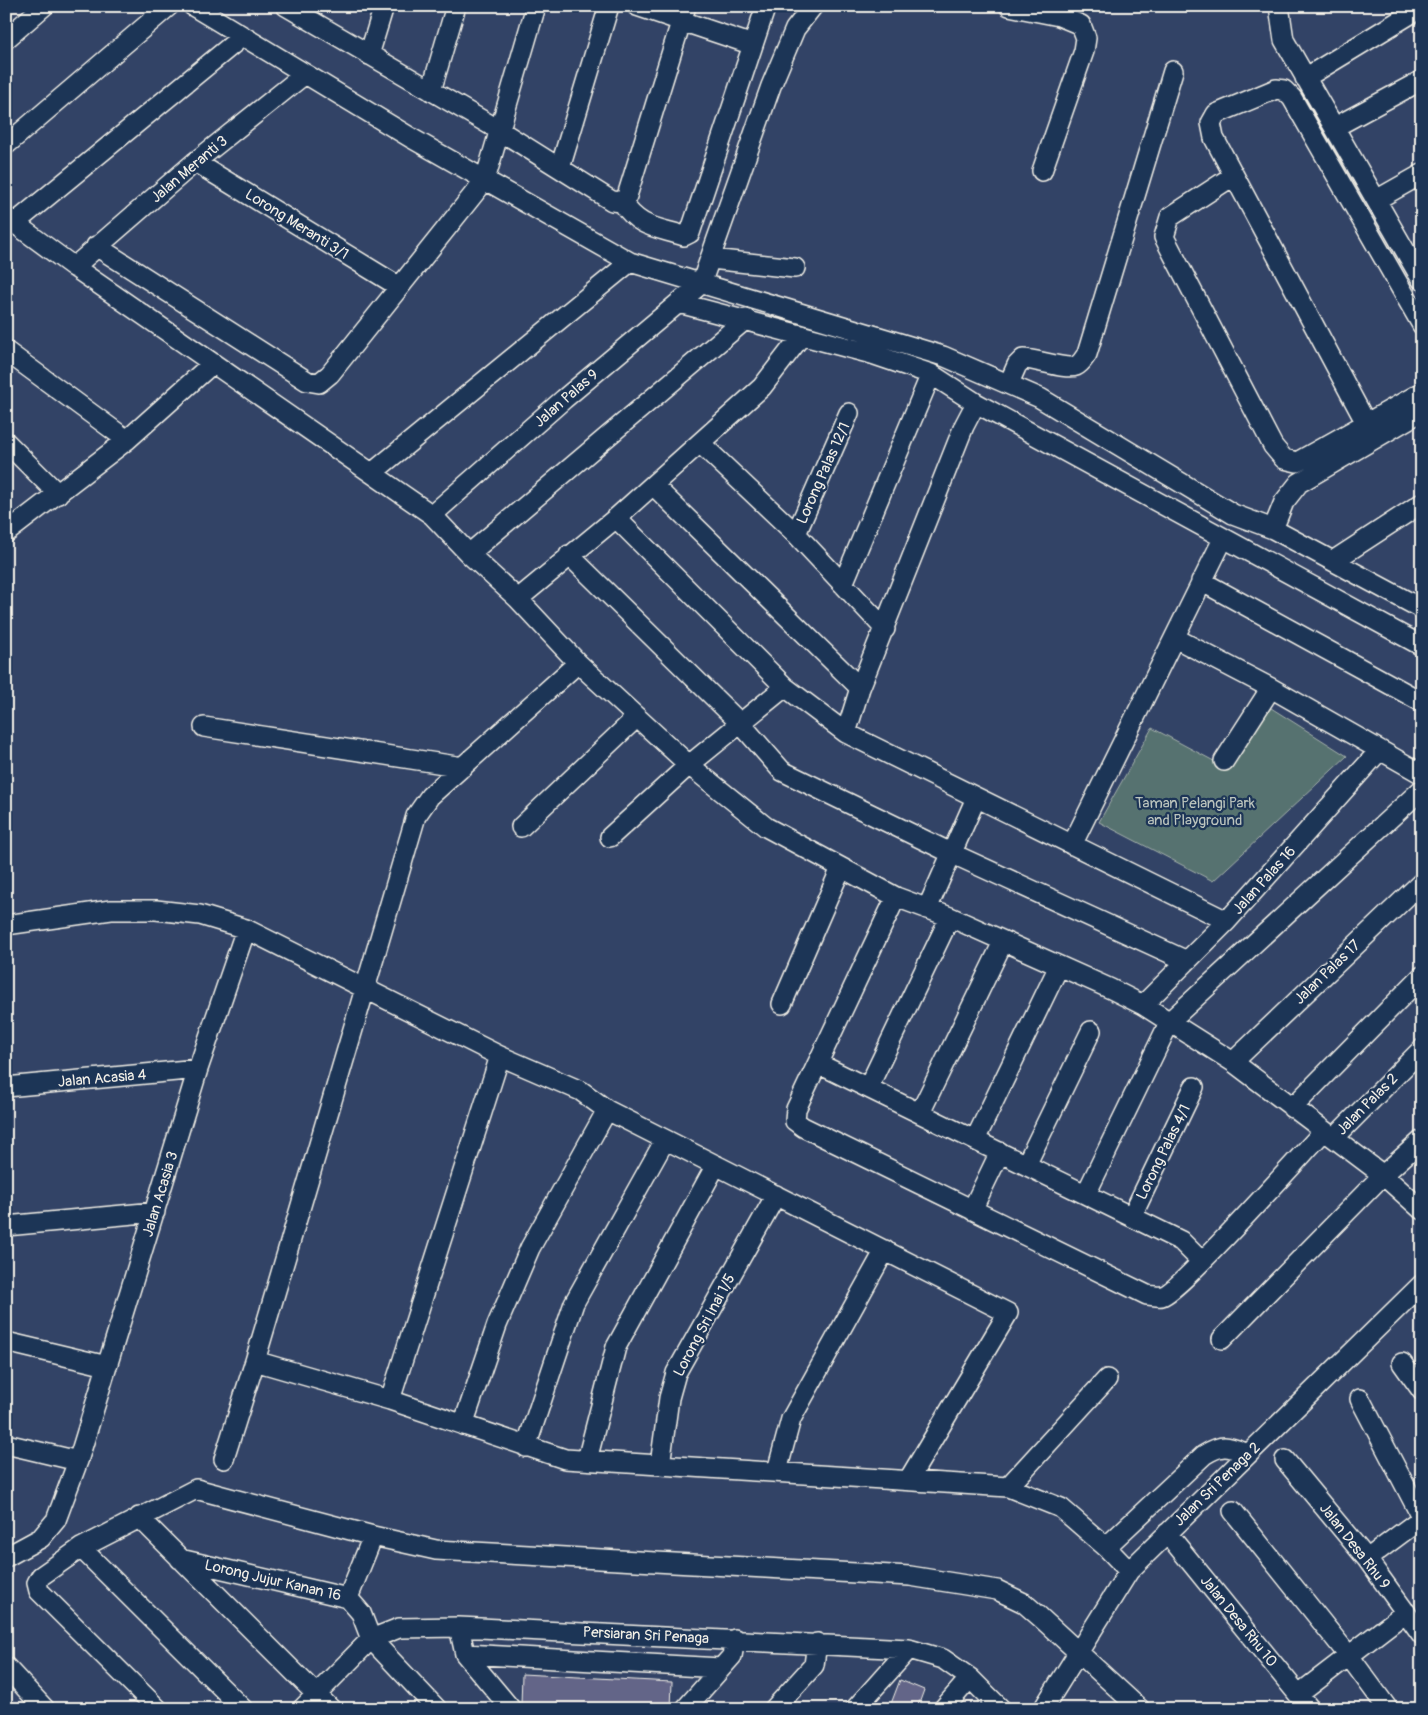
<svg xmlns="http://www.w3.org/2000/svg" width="1428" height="1715" font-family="Pangolin,sans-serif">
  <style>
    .green { fill: #57726f; stroke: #a6b2ac }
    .building { fill: #646588; stroke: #f4f1e8 }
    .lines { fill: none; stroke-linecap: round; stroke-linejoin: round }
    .minor-casing { stroke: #f4f1e8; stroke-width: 22 }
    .minor { stroke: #1d3557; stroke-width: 19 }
    .labels { text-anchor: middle; stroke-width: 4.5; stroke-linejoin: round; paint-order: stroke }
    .street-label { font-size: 15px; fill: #f4f1e8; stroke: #1d3557 }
    .park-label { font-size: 15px; fill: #bdc5be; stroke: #1d3557 }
  </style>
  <rect width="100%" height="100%" fill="#324366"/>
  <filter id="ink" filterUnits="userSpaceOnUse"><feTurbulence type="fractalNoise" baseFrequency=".02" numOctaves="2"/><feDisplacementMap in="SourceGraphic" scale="10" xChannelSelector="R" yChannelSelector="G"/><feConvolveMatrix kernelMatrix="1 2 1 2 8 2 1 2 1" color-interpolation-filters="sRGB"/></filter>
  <g filter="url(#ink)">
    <path class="green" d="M1271,708L1347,756L1213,881L1099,822L1152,728L1225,767Z"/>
    <path class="building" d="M522,1674L672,1682L671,1709H586L521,1705Z
      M900,1680L924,1690L917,1709H889Z"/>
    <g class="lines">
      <g class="minor-casing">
        <path id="minor" d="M193,6L413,139L630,262L943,356L1040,398L1233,514L1273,529L1422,609
          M286,6L499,130L612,201L622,202L627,196L686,6
          M637,6L753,45
          M1009,6L1059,16L1081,25L1086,38L1084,51L1042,171
          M1279,6L1284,40L1422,280
          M6,39L44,6
          M369,55L384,6
          M1305,78L1422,7
          M431,91L456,6
          M1335,127L1422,80
          M6,145L169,6
          M195,162L398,286
          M560,168L609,6
          M1233,176L1170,217L1164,237L1273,446L1284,459L1297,462L1422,392
          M1376,200L1422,174
          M622,202C639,228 656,227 684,236L690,233L766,6
          M6,217L74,267L432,515L469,554L518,599L578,663L689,765L766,827L896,897L950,917L1111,989L1143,1005L1233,1062L1383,1175L1422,1210
          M15,223L243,36
          M96,246L307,381L319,383L330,374L485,180L536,6
          M711,259L795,268
          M74,267L195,162L305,74
          M679,303L872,354L931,374L976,403L1422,646
          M6,351L127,440
          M1009,383L1017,365L1023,359C1036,359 1066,370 1076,366C1081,364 1084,358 1087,354L1173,71
          M1366,423L1214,138L1211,123L1216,114L1276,89L1284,90L1292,98L1422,325
          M6,442L58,494
          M700,443L796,534L885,629
          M372,473L630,262
          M653,485L860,688
          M432,515L564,399L701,284L771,86L795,29L813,6
          M616,518L785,687L846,733L1227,921
          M1273,529L1284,502L1299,483L1422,411
          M6,533L127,440L213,363
          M796,534L849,413
          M469,554L746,319
          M569,555L741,724L782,771L953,854L1187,961
          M1333,561L1422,503
          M1201,581L1422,702
          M843,584L931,374
          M518,599L616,518L762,387L802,335
          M1175,638L1271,688L1422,774
          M204,727L463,767
          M846,733L860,688L964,426L976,403
          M1224,761L1271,688
          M521,827L637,717
          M610,837L689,765L785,687
          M1072,845L1223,539
          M896,897L796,1109L795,1121L803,1127L1147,1295C1151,1295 1158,1297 1162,1296C1178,1293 1304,1152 1324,1131
          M927,909L976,798
          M6,925L111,910H156L200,915L246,929L500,1056L581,1091L607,1110L1008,1313L909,1479
          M782,1004L841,868
          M1143,1005L1227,921L1380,750
          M1233,1062L1422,882
          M819,1064L1181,1241L1201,1261
          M6,1087L198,1069
          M868,1088L950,917
          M1292,1108L1422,976
          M920,1113L1003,942
          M1334,1138L1422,1049
          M975,1140L1059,966
          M1026,1165L1091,1031
          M1086,1194L1170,1021L1422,789
          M972,1210L1000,1152
          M1132,1216L1194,1087
          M6,1226L155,1212
          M1222,1339L1383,1175L1422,1140
          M6,1342L107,1366
          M255,1361L390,1400L565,1459L1008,1487L1061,1508L1106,1547L1129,1571
          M1402,1363L1422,1391
          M1360,1399L1422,1518L1367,1559
          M390,1400L500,1056
          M463,1425L497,1325L530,1248L607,1110
          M6,1444L78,1461
          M526,1447L574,1303L665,1140
          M224,1459L255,1361L416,816L430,796L578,663
          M587,1460L616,1347L716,1165
          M1285,1460L1367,1559L1422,1635
          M660,1465L669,1398L676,1373L776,1195
          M777,1471L791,1419L885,1250
          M1008,1487L1107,1379
          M1233,1511L1349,1656L1388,1709
          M139,1517L331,1709
          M1167,1533L1310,1709
          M1106,1547L1204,1455C1223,1443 1228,1446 1248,1454
          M81,1548L243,1709
          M6,1557L41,1538L56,1520L78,1461L198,1069L246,929
          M180,1559L348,1598L361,1613L371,1639L437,1709
          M348,1598L373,1536
          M459,1627L465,1654L511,1709
          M465,1654L721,1668
          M6,1667L45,1709
          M1299,1694L1406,1612
          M158,1709L39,1591L37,1583L41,1576L81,1548L196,1489L373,1536L436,1550L910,1576L997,1590L1024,1603L1040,1617L1140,1709
          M302,1709L371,1639L399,1628L459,1627L909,1649L943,1659L970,1678L1001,1709
          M685,1709L732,1656L735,1639
          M774,1709L814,1665L817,1643
          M855,1709L909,1649
          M943,1709L970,1678
          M1043,1709L1129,1571L1422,1284"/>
      </g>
      <use href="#minor" class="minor"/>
    </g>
  </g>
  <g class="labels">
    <g class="street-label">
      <text transform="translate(189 169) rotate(-40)" y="5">Jalan Meranti 3</text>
      <text transform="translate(297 224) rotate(32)" y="5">Lorong Meranti 3/1</text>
      <text transform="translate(566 398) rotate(-41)" y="5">Jalan Palas 9</text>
      <text transform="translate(823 473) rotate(-66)" y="5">Lorong Palas 12/1</text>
      <text transform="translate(1264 880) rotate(-48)" y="5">Jalan Palas 16</text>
      <text transform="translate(1327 972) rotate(-44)" y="5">Jalan Palas 17</text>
      <text transform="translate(102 1078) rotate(-5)" y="5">Jalan Acasia 4</text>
      <text transform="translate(1367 1104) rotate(-45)" y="5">Jalan Palas 2</text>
      <text transform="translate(1163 1152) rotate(-64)" y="5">Lorong Palas 4/1</text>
      <text transform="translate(160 1194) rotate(-73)" y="5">Jalan Acasia 3</text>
      <text transform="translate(704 1325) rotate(-62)" y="5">Lorong Sri Inai 1/5</text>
      <text transform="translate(1217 1484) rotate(-44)" y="5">Jalan Sri Penaga 2</text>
      <text transform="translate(1355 1546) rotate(52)" y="5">Jalan Desa Rhu 9</text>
      <text transform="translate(273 1580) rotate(13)" y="5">Lorong Jujur Kanan 16</text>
      <text transform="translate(1239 1621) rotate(51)" y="5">Jalan Desa Rhu 10</text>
      <text transform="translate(646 1635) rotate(3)" y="5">Persiaran Sri Penaga</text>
    </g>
    <g class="park-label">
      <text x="1195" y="808">Taman Pelangi Park<tspan x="1195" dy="17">and Playground</tspan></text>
    </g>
  </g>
  <rect width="1428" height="1715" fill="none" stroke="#1d3557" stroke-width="25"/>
  <rect x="12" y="12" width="1403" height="1690" fill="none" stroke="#f4f1e8" stroke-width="2" filter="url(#ink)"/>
</svg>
